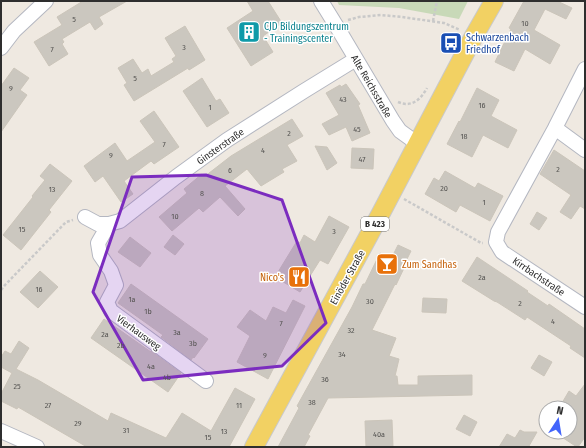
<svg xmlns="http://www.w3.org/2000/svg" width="586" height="448" font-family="'Fira Sans Condensed',sans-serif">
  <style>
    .cemetery { fill: #c8d9b8 }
    .building { fill: #cbc7bf; stroke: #cbc5ba }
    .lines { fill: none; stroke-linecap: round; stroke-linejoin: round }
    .minor-casing { stroke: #b4b7c1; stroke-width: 16 }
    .major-casing { stroke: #c9c9c9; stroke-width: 20 }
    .path { stroke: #c9c9c9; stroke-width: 2.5; stroke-dasharray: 3 2; stroke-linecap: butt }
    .minor { stroke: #fff; stroke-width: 14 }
    .major { stroke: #f2d163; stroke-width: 18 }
    .marked { fill: #7b2cbf; fill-opacity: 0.2; stroke: #7b2cbf; stroke-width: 3; stroke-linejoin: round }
    .labels { text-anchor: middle; stroke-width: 3; stroke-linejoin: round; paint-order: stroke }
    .number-label { font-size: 8px; fill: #555452 }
    .shield { fill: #fff; stroke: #6d6d6d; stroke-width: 1 }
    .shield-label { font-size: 9px; font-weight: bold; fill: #2e2e2e }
    .culture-label { font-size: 10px; fill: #0d838f; stroke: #fff; text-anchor: start }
    .transit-label { font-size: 10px; fill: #164399; stroke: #fff; text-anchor: start }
    .street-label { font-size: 10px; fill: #2e2e2e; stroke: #fff }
    .food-label { font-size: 10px; fill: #c56008; stroke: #fff; text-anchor: start }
  </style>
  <rect width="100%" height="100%" fill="#efe9e1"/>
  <path class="cemetery" d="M337,1H468L459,19L399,8L339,5Z"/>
  <path class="building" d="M83,1H127L99,17L103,24L95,30L90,22L62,39L64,42L62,44L68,54L49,66L34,42L62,25L57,17Z
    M247,1H268L282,23L263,36L273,52L251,66L227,28L253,11Z
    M524,1H557L572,8L566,19L545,9L534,30L560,45L550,64L525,49L514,71L495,62L511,29L509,28Z
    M185,26L205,60L189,70L188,68L134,101L124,85L127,83L118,68L133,59L142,73L148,69L151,76L174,62L172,59L176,56L165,38Z
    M14,68L29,78L20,90L27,95L1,132V86Z
    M202,78L216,101L220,99L229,113L207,127L183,91Z
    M346,84L360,104L358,105L370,133L352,141L346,127L329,135L322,124L339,115L326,93L340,85L341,87Z
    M477,88L499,100L491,116L517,130L508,148L483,135L472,157L447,144L459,121L460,122Z
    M154,111L179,147L154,164L151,161L124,181L133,194L121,202L103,176L95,182L84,166L115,143L127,161L155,142L140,121Z
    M292,119L303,136L287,145L297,161L282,169L284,172L261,186L247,169L225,186L245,209L238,216L220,197L203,212L199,208L172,231L159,217L187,193L184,189L202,174L204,177L231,156Z
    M315,146L327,147L337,163L327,170Z
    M352,148L374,149L373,169L351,168Z
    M554,150L585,171V209L580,206L571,219L560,212L571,195L540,174Z
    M50,164L72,181L49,210L51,212L21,250L3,235L33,197L32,196L45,180L40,176Z
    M445,171L475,188L478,183L503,196L490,221L460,205L456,212L425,194L434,178L439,181Z
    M537,212L547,218L539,230L530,224Z
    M329,216L349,227L328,264L320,260L300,292L275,277L297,241L300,243L304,235L315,242Z
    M173,235L184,244L175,255L164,247Z
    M130,237L151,253L140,267L118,252Z
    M398,245L411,251L404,265L405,266L396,285L395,284L372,330L396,338L389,356L399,359L395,376H397L398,385H418V376L472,375V395L328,398L308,435L310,436L304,447H278L299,408L297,406L352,307L363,284H365L380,253L391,259Z
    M477,257L528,291L527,292L548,306L549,304L585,329V358L570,348L571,346L527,317L525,320L497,302L494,301L462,281Z
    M40,271L58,287L38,308L20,292Z
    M131,284L208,339L194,358L193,357L191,360L161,337L163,335L118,303Z
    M423,298L447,299L446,313L422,312Z
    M293,300L305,306L268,379L237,362L250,336L237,327L250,310L266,321L273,307L286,313Z
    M104,319L151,352V351L181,373L168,392L91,338Z
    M19,341L29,348L16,369L38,380L108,421L111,413L166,438L182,413L211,431L235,388L255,399L229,447H87L18,407L17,409L1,401V394L12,373L1,367V357L5,351L11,354Z
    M539,355L552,362L544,376L531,368Z
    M585,384V437L578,447H577L554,432H570V408L562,403L569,391L576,396Z
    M464,415L477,422L470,436L456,429Z
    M392,420L393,447H366L365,421Z
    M520,430L524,432H537L529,446L531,447H499L507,434L515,438Z"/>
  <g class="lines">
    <g class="minor-casing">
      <path id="minor" d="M321,1L337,27L393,121L400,131L418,144
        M1,48L14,31L46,1
        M585,69L555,128L498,232L496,242L502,252L585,307
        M555,128L585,150
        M85,217L98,224H109L120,221L176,177L227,140L304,91L356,59
        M109,224L98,243L100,255L111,271L116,285L107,302L111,311L206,381
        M1,431L37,447"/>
    </g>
    <g class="major-casing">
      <path id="major" d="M254,447L381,213L474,36L494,1"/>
    </g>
    <path class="path" d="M348,20L359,17L381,15L402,17L444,23L460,30
      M433,21L437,1
      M398,102C412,108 421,99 427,88
      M404,199L481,243H483
      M1,290L5,285L66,222L73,220"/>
    <use href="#minor" class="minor"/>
    <use href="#major" class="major"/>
  </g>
  <path class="marked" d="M206,175L282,200L326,323L282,366L143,380L93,292L132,177Z"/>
  <defs>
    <g id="building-square" transform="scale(1.15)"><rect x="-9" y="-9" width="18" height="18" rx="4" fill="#0f9aa8" stroke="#fff"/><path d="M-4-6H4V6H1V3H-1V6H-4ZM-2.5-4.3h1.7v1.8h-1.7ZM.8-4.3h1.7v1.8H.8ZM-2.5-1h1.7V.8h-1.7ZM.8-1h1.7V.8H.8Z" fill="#fff"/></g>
    <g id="bus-square" transform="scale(1.15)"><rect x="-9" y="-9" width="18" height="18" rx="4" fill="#1a4fb4" stroke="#fff"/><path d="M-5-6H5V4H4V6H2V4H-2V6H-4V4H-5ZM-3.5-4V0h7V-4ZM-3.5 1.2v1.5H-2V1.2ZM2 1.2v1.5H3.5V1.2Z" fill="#fff"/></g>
    <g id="bar-square" transform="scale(1.15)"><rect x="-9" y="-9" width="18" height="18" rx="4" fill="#e8710a" stroke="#fff"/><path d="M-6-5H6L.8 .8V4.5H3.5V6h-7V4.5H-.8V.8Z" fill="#fff"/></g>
    <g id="restaurant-square" transform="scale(1.15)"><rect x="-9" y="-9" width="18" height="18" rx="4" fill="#e8710a" stroke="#fff"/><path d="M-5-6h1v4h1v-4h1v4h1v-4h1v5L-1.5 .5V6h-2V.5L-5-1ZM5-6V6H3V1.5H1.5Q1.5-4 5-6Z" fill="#fff"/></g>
  </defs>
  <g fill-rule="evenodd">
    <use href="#building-square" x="249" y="32"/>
    <use href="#bus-square" x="451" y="43"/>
    <use href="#bar-square" x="387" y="264"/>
    <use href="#restaurant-square" x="299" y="277"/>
  </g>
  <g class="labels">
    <g class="number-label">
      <text x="74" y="22">5</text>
      <text x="525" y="26">10</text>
      <text x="184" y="50">3</text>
      <text x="52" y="52">7</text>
      <text x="135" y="81">5</text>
      <text x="11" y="91">9</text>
      <text x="343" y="102">43</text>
      <text x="482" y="108">16</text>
      <text x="210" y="110">1</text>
      <text x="357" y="132">45</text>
      <text x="289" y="136">2</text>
      <text x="464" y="139">18</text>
      <text x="164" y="147">7</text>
      <text x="263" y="153">4</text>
      <text x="111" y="158">9</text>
      <text x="362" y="162">47</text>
      <text x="558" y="172">2</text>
      <text x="230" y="173">6</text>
      <text x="444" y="191">20</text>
      <text x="52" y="192">13</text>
      <text x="202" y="196">8</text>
      <text x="484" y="205">1</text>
      <text x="175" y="219">10</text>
      <text x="22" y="232">15</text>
      <text x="334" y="234">3</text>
      <text x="482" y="280">2a</text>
      <text x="39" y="292">16</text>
      <text x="132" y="302">1a</text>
      <text x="370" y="304">30</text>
      <text x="520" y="306">2</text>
      <text x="148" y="314">1b</text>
      <text x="553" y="324">4</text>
      <text x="281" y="326">7</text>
      <text x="351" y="333">32</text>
      <text x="177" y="335">3a</text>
      <text x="105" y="337">2a</text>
      <text x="193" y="346">3b</text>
      <text x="121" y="348">2b</text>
      <text x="342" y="357">34</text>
      <text x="265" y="358">9</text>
      <text x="151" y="369">4a</text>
      <text x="167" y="380">4b</text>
      <text x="325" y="382">36</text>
      <text x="17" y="389">25</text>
      <text x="312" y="405">38</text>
      <text x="48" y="408">27</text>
      <text x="239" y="408">11</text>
      <text x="78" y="426">29</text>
      <text x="126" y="433">31</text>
      <text x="224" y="434">13</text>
      <text x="379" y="437">40a</text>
      <text x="208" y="440">15</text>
    </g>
    <rect class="shield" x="361" y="217" width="28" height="14" rx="3"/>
    <g class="shield-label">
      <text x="375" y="227">B 423</text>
    </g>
    <g class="culture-label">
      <text x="264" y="30">CJD Bildungszentrum<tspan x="264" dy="12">- Trainingscenter</tspan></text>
    </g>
    <g class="transit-label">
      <text x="466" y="41">Schwarzenbach<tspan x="466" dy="12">Friedhof</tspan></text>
    </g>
    <g class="street-label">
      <text transform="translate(372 86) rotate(60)" y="4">Alte Reichsstraße</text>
      <text transform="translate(220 146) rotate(-35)" y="4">Ginsterstraße</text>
      <text transform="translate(539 276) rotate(34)" y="4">Kirrbachstraße</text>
      <text transform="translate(347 277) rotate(-61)" y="4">Einöder Straße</text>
      <text transform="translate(139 332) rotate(36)" y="4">Vierhausweg</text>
    </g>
    <g class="food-label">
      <text x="402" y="268">Zum Sandhas</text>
      <text x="284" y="281" text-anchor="end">Nico's</text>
    </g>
  </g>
  <rect width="586" height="448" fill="none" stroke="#2e2e2e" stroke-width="4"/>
  <g transform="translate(558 420) rotate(12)"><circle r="19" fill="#ffffff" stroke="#ababab"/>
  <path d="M0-3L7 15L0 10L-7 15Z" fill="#4264fb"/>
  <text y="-6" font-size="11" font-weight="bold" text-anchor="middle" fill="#2e2e2e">N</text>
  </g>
</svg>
